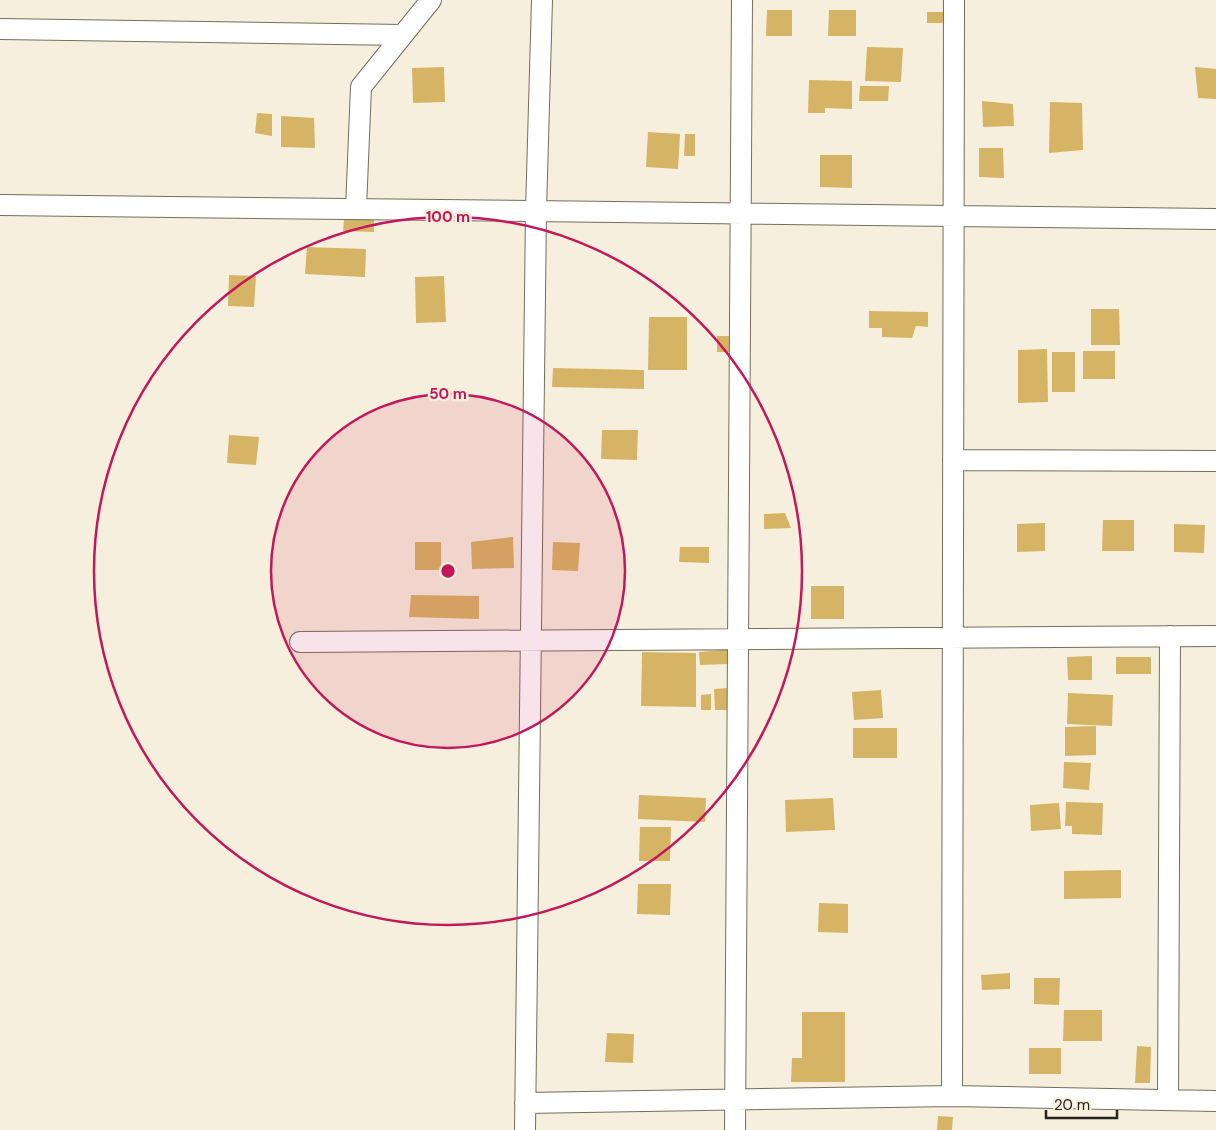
<svg xmlns="http://www.w3.org/2000/svg" width="1216" height="1130" font-family="'DM Sans',sans-serif">
  <style>
    .building { fill: #d6b465 }
    .lines { fill: none; stroke-linecap: round; stroke-linejoin: round }
    .street-casing { stroke: #756e5f; stroke-width: 22 }
    .street { stroke: #fff; stroke-width: 20 }
    .ring { fill: none; stroke: #c2185b; stroke-width: 2.5 }
    .centre { fill: #c2185b; stroke: #f7efdd; stroke-width: 2.5 }
    .ring-label { font-size: 15px; text-anchor: middle; font-weight: bold; fill: #c2185b; stroke: #f7efdd; stroke-width: 5; stroke-linejoin: round; paint-order: stroke }
  </style>
  <rect width="100%" height="100%" fill="#f7efdd"/>
  <path class="building" d="M767,10H792V36H766Z
    M829,10H856V36H828Z
    M927,12H946V23H927Z
    M867,47L903,48L901,82L865,81Z
    M444,67L445,102L413,103L412,68Z
    M1195,67L1216,69V99L1198,98Z
    M809,80L852,81V109L825,108V113H808Z
    M860,86H889L888,101H859Z
    M982,101L1013,104L1014,126L983,127Z
    M1050,102L1082,103L1083,150L1049,153Z
    M257,113L272,114V136L255,133Z
    M281,116L314,118L315,148L281,147Z
    M648,132L680,134L678,169L646,167Z
    M685,134H695V156H684Z
    M979,148H1003L1004,178L979,177Z
    M820,155H852V188L820,187Z
    M344,220H374V232L343,231Z
    M307,247L366,249L365,277L305,274Z
    M229,275L256,276L254,307L228,306Z
    M444,276L446,322L416,323L415,277Z
    M1091,309H1119L1120,345H1091Z
    M869,311L928,312V327L916,326L912,338L882,337V328H869Z
    M649,317H687V370H648Z
    M717,336H730V352H717Z
    M1047,349L1048,402L1018,403V350Z
    M1083,351H1115V379H1083Z
    M1052,352H1075V392H1052Z
    M553,368L644,370V389L552,387Z
    M602,430H638L637,460L601,459Z
    M229,435L259,437L256,465L227,463Z
    M785,513L791,528L764,529V514Z
    M1103,520H1134V551H1102Z
    M1045,523V551L1017,552V524Z
    M1174,524L1205,525L1204,553L1174,552Z
    M513,537L514,568L472,569L471,542Z
    M415,542H441V570H415Z
    M553,542L580,543L578,571L552,570Z
    M680,547H709V563L679,562Z
    M811,586H844V619H811Z
    M411,595L479,596V619L409,617Z
    M727,650L728,664L700,665L699,652Z
    M642,652L696,653V707L641,706Z
    M1092,656V680H1068L1067,657Z
    M1116,657H1151V674H1116Z
    M727,688L729,710H715L714,689Z
    M881,690L883,718L854,720L852,692Z
    M1068,693L1113,695L1112,726L1067,724Z
    M711,694V710H701V695Z
    M1096,726V755L1065,756V727Z
    M853,728H897V758H853Z
    M1064,762L1091,763L1089,790L1063,788Z
    M639,795L706,798L705,822L638,819Z
    M833,798L835,830L786,832L785,800Z
    M1066,802L1103,803L1102,835L1072,834V826H1065Z
    M1059,803L1061,829L1031,831L1030,805Z
    M640,827H671L670,861H639Z
    M1121,870V898L1064,899V871Z
    M638,884H671L670,915L637,914Z
    M819,903L848,904V933L818,932Z
    M1010,973V989L982,990L981,975Z
    M1034,978H1060L1059,1005L1034,1004Z
    M1064,1010H1102V1041H1063Z
    M802,1012H845V1082H791L792,1058H802Z
    M607,1033L634,1034L633,1063L605,1062Z
    M1137,1046L1151,1047L1150,1083H1135Z
    M1029,1048H1061V1074H1029Z
    M938,1116L953,1117L952,1130H937Z"/>
  <g class="lines">
    <g class="street-casing">
      <path id="street" d="M0,29L403,35
        M0,205L1216,219
        M356,209L361,87L431,0
        M953,460L1216,461
        M300,642L1216,636
        M952,1096L954,0
        M1168,1100L1170,636
        M525,1103L952,1096L1216,1101
        M525,1130L536,211L542,0
        M735,1130L742,0"/>
    </g>
    <use href="#street" class="street"/>
  </g>
  <circle cx="448" cy="571" r="177" fill="#c2185b" fill-opacity=".12"/>
  <g class="ring">
    <circle cx="448" cy="571" r="177"/>
    <circle cx="448" cy="571" r="354"/>
  </g>
  <circle cx="448" cy="571" r="8" class="centre"/>
  <g class="ring-label">
    <text x="448" y="222">100 m</text>
    <text x="448" y="399">50 m</text>
  </g>
  <path d="M1046 1110v8h71v-8" fill="none" stroke="#27241e" stroke-width="2.5"/>
  <text x="1054" y="1110" font-size="15" fill="#27241e" stroke="#f7efdd" stroke-width="4" paint-order="stroke">20 m</text>
</svg>
